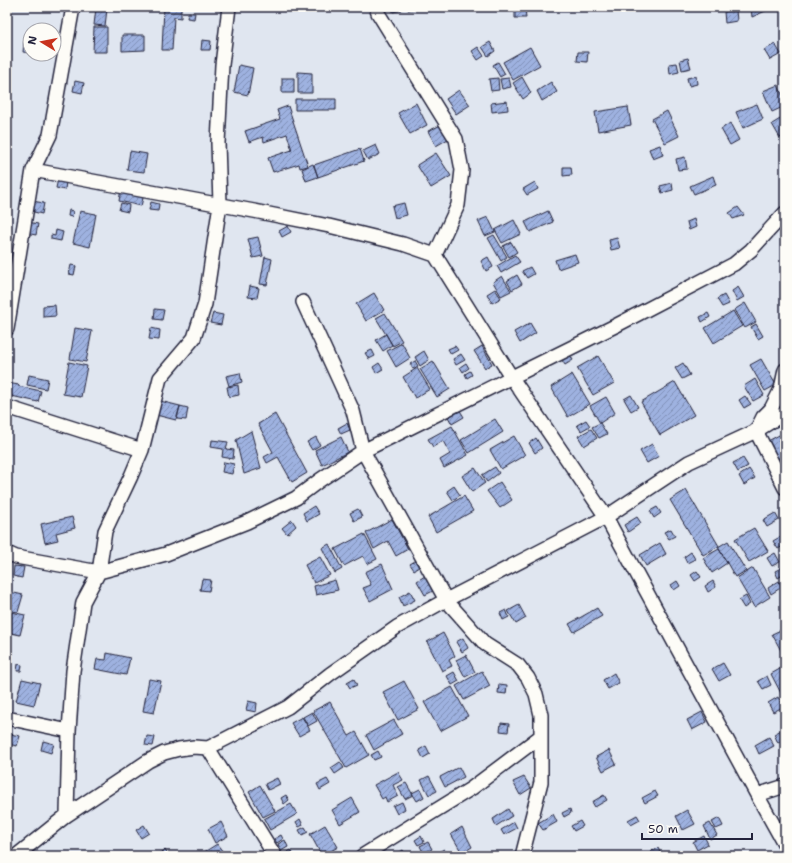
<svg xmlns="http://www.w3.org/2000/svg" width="792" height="863" font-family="'Shantell Sans',sans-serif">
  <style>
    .building { fill: url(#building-hatch); stroke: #22223b }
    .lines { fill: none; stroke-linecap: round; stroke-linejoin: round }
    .street-casing { stroke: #22223b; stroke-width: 16 }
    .street { stroke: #fdfcf7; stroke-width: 13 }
  </style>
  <defs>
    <pattern id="building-hatch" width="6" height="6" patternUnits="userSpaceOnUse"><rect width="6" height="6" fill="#9eb2e0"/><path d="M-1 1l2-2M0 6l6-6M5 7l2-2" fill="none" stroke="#8090b7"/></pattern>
  </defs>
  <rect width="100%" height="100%" fill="#e0e6f0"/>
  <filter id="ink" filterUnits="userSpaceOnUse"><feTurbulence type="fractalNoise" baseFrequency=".025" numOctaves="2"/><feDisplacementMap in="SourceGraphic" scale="8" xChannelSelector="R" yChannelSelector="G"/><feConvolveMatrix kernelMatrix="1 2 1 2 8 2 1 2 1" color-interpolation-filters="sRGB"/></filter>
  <g filter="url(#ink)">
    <path class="building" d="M164,7H181V18L174,17L172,50H162Z
      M392,7H401L402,10L393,12Z
      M407,7H425V8L408,10Z
      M515,7H525L526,18H515Z
      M751,7H772V8L752,17Z
      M96,8L107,9L105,26L94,25Z
      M736,10L737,21L725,23L724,12Z
      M188,13H195L194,19L187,18Z
      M94,27H107V52H93Z
      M122,35H145V50L122,51Z
      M202,40L211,41L210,50H201Z
      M24,42L30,44V53L23,52Z
      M490,42L495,51L488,56L482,47Z
      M775,44L781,54L770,60L764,50Z
      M478,47L484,56L478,60L472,51Z
      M530,47L540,65L513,80L503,62Z
      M578,52H588L587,62L577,61Z
      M688,58L691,68L682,70L680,60Z
      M498,62L505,74L500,77L493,65Z
      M677,63L679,72L670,74L669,64Z
      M239,65L253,68L248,95L234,92Z
      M298,72L312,73V93H298Z
      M696,76L697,84L689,86L687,78Z
      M522,77L531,93L523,99L513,83Z
      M282,78H294V93H282Z
      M498,78L499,90L491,91L489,79Z
      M509,78L511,87L502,89L500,79Z
      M75,81L84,83L82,93L73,91Z
      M551,82L557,92L542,101L537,91Z
      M778,85L785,101V106L772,112L763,91Z
      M459,90L470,105L456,114L446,99Z
      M295,99H336V110H295Z
      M507,101L508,110L492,112L491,103Z
      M416,103L427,125L410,134L398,113Z
      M757,104L763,119L743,128L736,112Z
      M288,106L308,166L300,168L299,164L273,172L268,158L292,150L287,134L264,142L263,137L249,142L245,131L280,119L277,110Z
      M628,107L631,125L598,131L595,112Z
      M667,111L679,136L665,143L652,119Z
      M785,116V136L780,138L772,124Z
      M730,123L739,140L730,145L721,129Z
      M441,125L448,139L436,146L428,131Z
      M376,145L380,154L368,160L363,151Z
      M660,145L663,155L653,159L649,149Z
      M360,149L364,161L318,177L314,165Z
      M130,151L147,154L144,172L127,170Z
      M436,153L451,176L431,188L417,165Z
      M685,157L687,169L678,170L676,159Z
      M313,164L318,177L306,181L302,169Z
      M563,167H571L572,175L563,176Z
      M713,176L716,185L694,194L690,186Z
      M58,179L66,181L65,190L56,188Z
      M535,182L538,189L527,195L523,189Z
      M672,183L673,190L662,193L660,186Z
      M121,189L144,194L141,206L119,201Z
      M32,201L44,203L42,214L30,211Z
      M151,202L159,204L158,211L149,210Z
      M121,203L129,205L128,212L119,210Z
      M404,203L407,215L395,218L392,206Z
      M738,207L744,215L733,219L729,213Z
      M69,210L73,211L72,217L68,216Z
      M80,211L96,214L90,247L73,243Z
      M548,211L553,222L530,232L525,222Z
      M488,217L495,232L485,236L478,221Z
      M694,219L696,227L689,230L687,222Z
      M514,220L521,234L502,243L495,230Z
      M28,222L38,224L36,235L26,233Z
      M288,226L291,232L282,237L279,231Z
      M56,230L63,232L61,241L51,239V235L55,236Z
      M494,235L507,257L501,261L488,238Z
      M258,237L263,256L253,258L248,239Z
      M617,238L620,248L611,250L609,240Z
      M511,242L517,252L509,257L503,246Z
      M575,254L578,262L558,269L555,260Z
      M515,255L520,262L501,273L497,266Z
      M265,257L272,259L267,285L260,284Z
      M488,257L493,267L486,271L481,261Z
      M71,265L76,266L74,275L69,274Z
      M530,267L534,274L527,278L522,271Z
      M517,275L522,284L512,290L507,281Z
      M502,276L511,291L501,296L493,282Z
      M250,286L259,288L257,298L248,297Z
      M738,287L744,297L737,301L732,291Z
      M495,289L501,298L492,303L487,294Z
      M374,293L384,310L366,321L356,304Z
      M724,295L729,304L722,307L717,299Z
      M745,303L756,322L745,328L734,310Z
      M55,305L56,316L43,317V306Z
      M155,309L164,310L162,320L154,319Z
      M733,311L742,326L714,343L705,328Z
      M213,313L223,315L221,325L210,323Z
      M385,313L402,341L393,346L376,318Z
      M708,313L710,317L702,322L700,317Z
      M530,323L536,333L520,343L514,332Z
      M756,324L763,336L758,339L751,327Z
      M75,328L92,331L86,362L70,359Z
      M151,328L160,330L159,340L149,339Z
      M386,334L392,345L383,351L376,340Z
      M402,343L410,358L396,367L387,351Z
      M455,346L458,350L451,354L448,349Z
      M482,346L492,364L485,368L474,351Z
      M372,350L375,356L369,359L365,353Z
      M424,351L429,360L420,366L415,357Z
      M568,352L573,360L565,365L560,357Z
      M461,354L465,360L456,365L453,359Z
      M598,356L614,383L593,395L577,368Z
      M761,359L776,385L765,391L750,365Z
      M415,361L418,366L413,369L410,364Z
      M433,361L450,389L437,397L420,369Z
      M69,362L87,366L81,397L63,394Z
      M379,363L383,369L376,373L373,367Z
      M466,363L469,368L463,372L460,367Z
      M683,363L690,375L682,379L675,368Z
      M417,368L430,389L415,398L403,377Z
      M470,371L472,375L467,378L465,374Z
      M240,373L242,382L229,386L226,376Z
      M572,374L590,404L568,417L551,387Z
      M29,375L48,379L46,389L27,385Z
      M755,379L764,395L753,401L744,386Z
      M675,382L694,415L660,435L641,402Z
      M7,383L19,385L18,386L41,391L38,402L7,395Z
      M238,385L239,395L229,397L227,387Z
      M631,395L638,407L631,411L624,399Z
      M745,396L751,404L744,408L739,400Z
      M606,397L615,413L600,423L590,406Z
      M160,401L180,406L176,420L156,415Z
      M180,406L188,408L186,420L177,419Z
      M459,409L464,417L452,424L447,415Z
      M275,414L307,473L292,482L278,457L267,463L264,457L273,452L258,424Z
      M495,419L503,432L469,453L461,440Z
      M586,420L590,426L581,431L577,425Z
      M347,423L350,430L341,434L338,428Z
      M600,423L607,434L599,438L592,427Z
      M452,426L468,455L444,468L440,460L450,454L443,441L433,447L428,439Z
      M591,429L597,438L584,446L578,436Z
      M251,431L261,468L244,474L236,440Z
      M783,433L785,438V455L778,459L768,441Z
      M514,436L525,455L501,469L490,450Z
      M316,437L320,445L312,450L307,442Z
      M341,437L348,452L322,465L315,450Z
      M536,438L542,448L535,453L529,443Z
      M212,440L228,442L226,449L234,450L233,459L222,457L223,449L211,447Z
      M652,444L659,456L647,463L640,451Z
      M743,458L748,466L738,472L733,463Z
      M224,462L234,464L232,474L222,472Z
      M495,467L499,473L487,482L482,475Z
      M475,468L485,483L472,492L462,476Z
      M749,469L755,478L744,485L739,476Z
      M500,482L512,500L500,508L487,491Z
      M454,486L460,495L453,500L447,491Z
      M686,490L719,546L703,555L670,500Z
      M464,496L473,511L436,532L428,517Z
      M314,506L319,514L307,521L303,513Z
      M657,507L661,513L654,518L650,511Z
      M358,509L362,517L354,521L350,513Z
      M775,513L779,520L767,527L763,520Z
      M72,517L75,528L56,533L58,540L45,543L41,524Z
      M637,517L641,523L628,532L624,525Z
      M392,519L408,549L396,556L388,541L374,549L366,533Z
      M292,520L296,526L287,534L282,528Z
      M754,528L768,551L749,562L735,539Z
      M671,529L675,536L669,539L664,532Z
      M364,534L377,559L367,564L363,556L344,566L335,549Z
      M785,534V545L778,549L773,541Z
      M728,541L746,571L735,577L718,547Z
      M660,543L666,554L646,566L640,555Z
      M329,544L342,569L335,573L322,548Z
      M719,549L727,563L712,573L703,558Z
      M691,552L695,559L687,563L684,557Z
      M775,553L780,562L772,566L767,558Z
      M320,557L330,575L314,583L305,565Z
      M415,561L419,567L414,570L410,564Z
      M382,564L393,589L370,601L363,588L371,585L365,572Z
      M14,566L24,567L22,578L13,576Z
      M785,566V574L778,578L775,571Z
      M753,568L770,597L754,607L737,578Z
      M697,571L701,577L695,581L691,575Z
      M425,576L433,591L425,595L417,581Z
      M202,579L211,580L209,591L200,590Z
      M335,580L338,590L316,595L314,586Z
      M677,581L680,586L674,590L671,585Z
      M713,581L716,587L708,592L705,586Z
      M779,581L782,587L771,594L768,588Z
      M410,591L415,600L403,606L399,597Z
      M10,592L23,595L18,612L7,610Z
      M746,596L750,604L744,608L739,600Z
      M519,605L526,618L516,624L508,611Z
      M597,608L602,616L574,632L569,624Z
      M506,610L509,617L503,620L500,613Z
      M7,611L25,615L20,635L7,632Z
      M785,628V658L772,634Z
      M443,633L455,656L449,660L452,666L442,671L427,642Z
      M463,638L468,648L462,652L456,642Z
      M107,653L130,658L126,675L95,669L97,659L106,660Z
      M466,655L475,672L465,677L456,660Z
      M723,663L730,675L719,681L712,669Z
      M18,664L22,665L21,671H17Z
      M785,666V701L771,674Z
      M482,671L490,686L464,700L456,686Z
      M454,672L459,681L452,685L447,676Z
      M614,673L619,683L608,689L603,680Z
      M767,676L771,685L763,689L758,681Z
      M22,679L40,683L34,705L16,701Z
      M149,679L161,681L154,713L143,711Z
      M354,679L357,685L350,688L347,683Z
      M404,681L419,709L398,720L383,692Z
      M499,684L507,685L506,694L498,693Z
      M452,687L468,716L440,731L424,702Z
      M778,697L783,707L773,712L768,703Z
      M248,701L257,703L256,712L246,710Z
      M330,702L349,736L356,732L369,755L346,768L313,711Z
      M312,712L317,721L308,726L303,717Z
      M702,712L707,722L692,730L687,720Z
      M302,717L310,730L299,736L291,723Z
      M394,720L402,734L374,750L366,735Z
      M501,723L509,724L508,732L500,731Z
      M785,728V739L778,743L774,734Z
      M10,734L20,736L17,746L8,744Z
      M147,736L155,737L153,746L145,745Z
      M769,737L774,746L759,754L755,745Z
      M43,741L54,744L51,753L41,750Z
      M426,746L430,754L423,758L419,750Z
      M609,750L616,764L603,771L596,757Z
      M378,751L381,757L374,760L371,755Z
      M340,762L344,768L335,774L331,768Z
      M459,767L464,777L445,787L440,777Z
      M398,772L403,780L393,785L398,796L387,802L385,797L382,799L374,785Z
      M429,776L437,791L429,795L421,780Z
      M524,777L531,788L520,795L513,782Z
      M277,778L280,784L268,790L265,784Z
      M327,779L330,784L320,790L317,784Z
      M406,783L413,795L405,799L398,787Z
      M260,785L275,811L263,817L249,792Z
      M420,789L424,797L417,801L412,793Z
      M655,791L658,796L645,803L642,798Z
      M286,795L289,800L284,804L281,798Z
      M604,795L607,800L595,807L592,802Z
      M352,798L360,812L340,824L332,810Z
      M402,802L405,809L397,814L393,806Z
      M291,804L297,814L270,830L264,819Z
      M508,809L512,816L496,826L493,819Z
      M570,809L571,813L564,817L562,813Z
      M687,810L695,824L683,830L676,816Z
      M553,814L557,822L543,830L538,823Z
      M637,815L640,820L631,825L628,820Z
      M719,818L723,826L716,829L712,822Z
      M300,819L303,825L299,827L296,822Z
      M580,821L583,826L574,831L571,826Z
      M221,822L228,836L215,843L208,829Z
      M514,822L517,828L504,835L501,830Z
      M710,823L717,835L710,839L704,826Z
      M144,825L149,833L141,838L136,830Z
      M325,825L338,847L322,856L310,834Z
      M305,827L308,832L302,835L299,830Z
      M462,827L472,847L462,853L451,834Z
      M281,835L283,839L277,843L274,839Z
      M421,836L424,842L418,845L415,840Z
      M704,836L708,844L697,850L693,842Z
      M285,840L288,847L281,851L278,844Z
      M428,842L432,849L424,854L420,846Z
      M217,844L226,856H198Z
      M658,848L662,856H652L650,852Z
      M444,849L448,856H436L435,854Z
      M165,850L169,856H155Z
      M291,850L294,855L285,856L284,854Z
      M403,850L406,856H396L395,855Z"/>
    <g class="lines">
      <g class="street-casing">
        <path id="street" d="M376,7L378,13L456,139L462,170L458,205L435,255
          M33,170L254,211L329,226L403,244L435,255L512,378L606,517L757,795L785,845
          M303,302L353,411L363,451L446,600L485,644L518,665L528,678L536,694L541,715V782L522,856
          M7,329L33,170L50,135L73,7
          M785,370L781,389L771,409L763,417L756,431L785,488
          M7,407L142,450
          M7,553L16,557L99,572L166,554L247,522L296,498L320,480L363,451L617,325L734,264L751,250L785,213
          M7,718L69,731
          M208,748L275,856
          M757,795L785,786
          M67,815L69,731L73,671L83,602L99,572L105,531L131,476L142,450L160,378L194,338L205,304L220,204L218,143L222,65L229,7
          M16,856L67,815L148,761L164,753L179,749L194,747L208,748L288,707L330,674L397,627L446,600L606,517L689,462L756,431L785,413
          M362,856L472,788L541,736"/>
      </g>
      <use href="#street" class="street"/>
    </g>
  </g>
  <rect width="792" height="863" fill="none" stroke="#fdfcf7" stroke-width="24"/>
  <rect x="12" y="12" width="768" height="839" fill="none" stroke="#22223b" stroke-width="1.5" filter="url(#ink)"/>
  <g transform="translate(42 42) rotate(280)"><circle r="19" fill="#fdfcf7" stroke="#a5a5ac"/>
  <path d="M0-3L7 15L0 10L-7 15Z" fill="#c8321e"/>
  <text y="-6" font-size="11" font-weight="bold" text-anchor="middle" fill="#22223b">N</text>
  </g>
  <path d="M642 833v6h110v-6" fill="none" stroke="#22223b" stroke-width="2"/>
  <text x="648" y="833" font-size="12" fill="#22223b" stroke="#fdfcf7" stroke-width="3" paint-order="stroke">50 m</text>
</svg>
